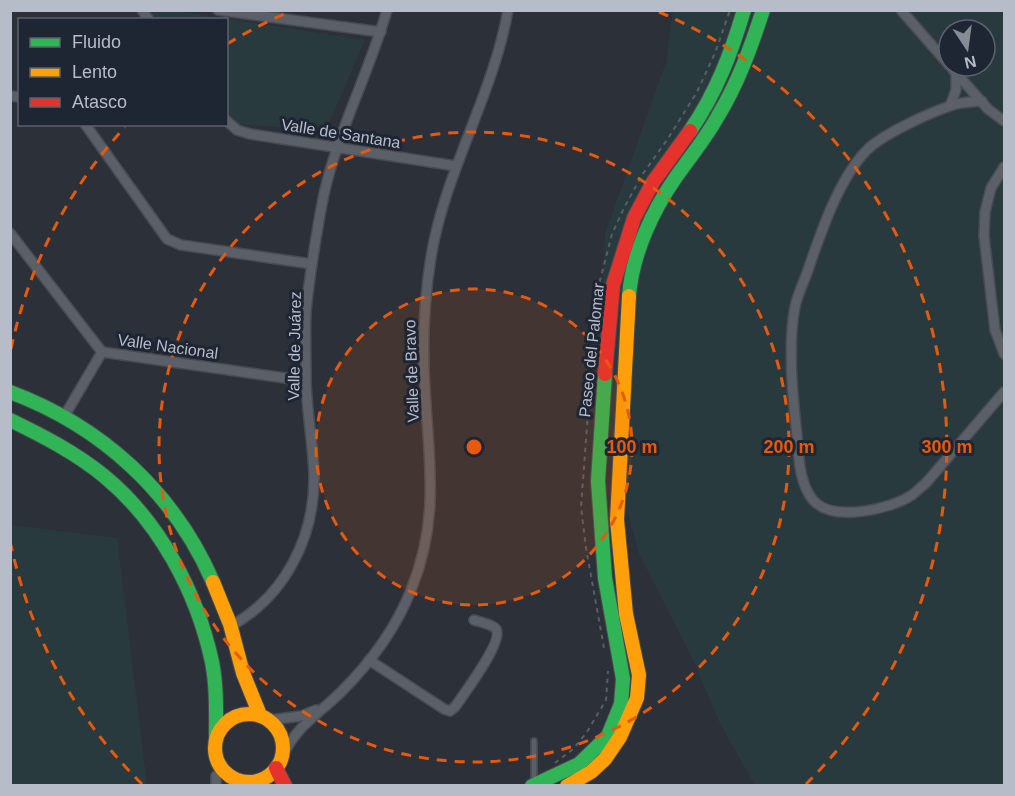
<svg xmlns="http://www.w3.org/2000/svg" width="1015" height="796" font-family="Helvetica,sans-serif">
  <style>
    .green { fill: #293a3e; fill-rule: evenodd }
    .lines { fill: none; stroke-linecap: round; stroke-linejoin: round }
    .lane-casing { stroke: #484b51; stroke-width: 8 }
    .street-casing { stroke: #484b51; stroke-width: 12 }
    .fast-casing { stroke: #484b51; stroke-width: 16 }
    .slow-casing { stroke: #484b51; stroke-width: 16 }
    .jam-casing { stroke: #484b51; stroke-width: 16 }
    .path { stroke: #595e63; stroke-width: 2; stroke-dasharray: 4.5 4.5; stroke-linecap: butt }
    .lane { stroke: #5b5f67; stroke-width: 4.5 }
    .street { stroke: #5b5f67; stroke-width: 9 }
    .fast { stroke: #30b455; stroke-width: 14 }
    .slow { stroke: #ff9f0a; stroke-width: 14 }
    .jam { stroke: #e5322d; stroke-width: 14 }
    .ring { fill: none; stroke: #e8590c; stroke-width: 3; stroke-dasharray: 10 8 }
    .labels { text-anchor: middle; stroke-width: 6; stroke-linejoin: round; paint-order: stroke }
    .street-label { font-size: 16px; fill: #b6bdc9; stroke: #1f2633 }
    .centre { fill: #e8590c; stroke: #1f2633; stroke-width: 3 }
    .ring-label { font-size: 18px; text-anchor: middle; font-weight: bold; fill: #e8590c; stroke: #1f2633; stroke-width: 6; stroke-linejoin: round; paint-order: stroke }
  </style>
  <rect width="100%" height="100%" fill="#2c3038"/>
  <path class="green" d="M149,11H176L365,40L326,130L237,124L227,110L226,20L156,19Z
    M673,11H1004V785H755L720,724L693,660L639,554L614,463L600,334L605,234L666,62ZM949,30H985V66H949Z
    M11,525L117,538L147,785H11Z"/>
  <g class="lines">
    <g class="lane-casing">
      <path id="lane" d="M534,741V783"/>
    </g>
    <g class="street-casing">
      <path id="street" d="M142,10L149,20
        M218,10L381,32
        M901,10L949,65
        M950,66L988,109L1004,121
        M10,96L20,97
        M982,101C971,102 960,102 950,106C929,113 881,135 866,151C838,180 820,235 807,273C803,284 797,296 795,307C788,342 792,391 796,426C799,449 797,481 813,500C833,523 891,509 912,495C917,491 921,487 926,483L1004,392
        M950,106L956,90V72
        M226,120L237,130L250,134L456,166
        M85,124L167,239L181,245L312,264
        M1004,167L991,188L985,212L984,236L995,330L1004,354
        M10,233L102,352L306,381
        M65,415L102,352
        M231,626C285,596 315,537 314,475C313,442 306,409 306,376C306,355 305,333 306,312C309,277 315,243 321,209C333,140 368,77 387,10
        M369,660L444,709L450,711L455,707C463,695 504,641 496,629C492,624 480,622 474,620
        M269,720L301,716L316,710
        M282,757C297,725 318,715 342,691C371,662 396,628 411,590C440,519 429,462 425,389C422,345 424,301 431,257C445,171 493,96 508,10
        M216,786V776L222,769
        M242,786L243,781"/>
    </g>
    <g class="fast-casing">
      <path id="fast" d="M690,131C716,93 731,54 744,10
        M629,296C632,255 652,211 676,177C690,157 706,138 718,116C738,83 751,47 763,10
        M10,392C101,426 174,492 213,582
        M10,420C43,436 76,453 104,476C159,521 197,592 212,662C217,687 216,713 216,739
        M532,786L579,764L608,736L621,704L623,679L605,578L598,481L605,374"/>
    </g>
    <g class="slow-casing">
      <path id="slow" d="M213,582L230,624L243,673L260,715
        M215 748a34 34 0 1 1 68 0a34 34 0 1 1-68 0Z
        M567,786L591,772L605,759L620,737L637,698L639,675L626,614L617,520L629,296"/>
    </g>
    <g class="jam-casing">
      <path id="jam" d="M605,374L613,285L634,218L653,182L690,131
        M276,768L285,786"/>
    </g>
    <path class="path" d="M604,648L586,548L581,507L597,292L612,234L625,206L642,175L667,140L697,92L715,53L730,10
      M555,763L573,749L587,732L606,700L608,671"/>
    <use href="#lane" class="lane"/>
    <use href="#street" class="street"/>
    <use href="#fast" class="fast"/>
    <use href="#slow" class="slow"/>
    <use href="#jam" class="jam"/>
  </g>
  <circle cx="474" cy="447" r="158" fill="#e8590c" fill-opacity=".12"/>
  <g class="ring">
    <circle cx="474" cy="447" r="158"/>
    <circle cx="474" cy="447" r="315"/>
    <path d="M142 784A473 473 0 0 1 11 545M11 349A473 473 0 0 1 125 127M227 44A473 473 0 0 1 289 12M659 12A473 473 0 0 1 806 784"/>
  </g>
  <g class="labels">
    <g class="street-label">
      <text transform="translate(341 133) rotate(9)" y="6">Valle de Santana</text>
      <text transform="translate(168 346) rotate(8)" y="6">Valle Nacional</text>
      <text transform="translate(294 346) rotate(-89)" y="6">Valle de Juárez</text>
      <text transform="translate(591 350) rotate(-84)" y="6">Paseo del Palomar</text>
      <text transform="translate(411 371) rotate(-92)" y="6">Valle de Bravo</text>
    </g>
  </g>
  <circle cx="474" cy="447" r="9" class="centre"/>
  <g class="ring-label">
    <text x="632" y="453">100 m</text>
    <text x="789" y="453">200 m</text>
    <text x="947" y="453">300 m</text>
  </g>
  <rect width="1015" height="796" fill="none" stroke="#b6bdc9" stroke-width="24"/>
  <rect x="18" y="18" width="210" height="108" fill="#1f2633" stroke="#5b626f" stroke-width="1.5"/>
  <rect x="30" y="38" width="30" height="9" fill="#30b455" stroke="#5b626f" stroke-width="1.5"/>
  <text x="72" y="48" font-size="18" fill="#b6bdc9">Fluido</text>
  <rect x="30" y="68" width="30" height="9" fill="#ff9f0a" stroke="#5b626f" stroke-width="1.5"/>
  <text x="72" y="78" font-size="18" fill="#b6bdc9">Lento</text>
  <rect x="30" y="98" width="30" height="9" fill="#e5322d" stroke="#5b626f" stroke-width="1.5"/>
  <text x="72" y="108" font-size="18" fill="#b6bdc9">Atasco</text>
  <g transform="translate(967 48) rotate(167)"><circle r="28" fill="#1f2633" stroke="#5b626f" stroke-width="1.5"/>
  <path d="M0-4.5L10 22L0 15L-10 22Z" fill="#868c96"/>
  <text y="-9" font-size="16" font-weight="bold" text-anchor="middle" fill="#b6bdc9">N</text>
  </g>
</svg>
